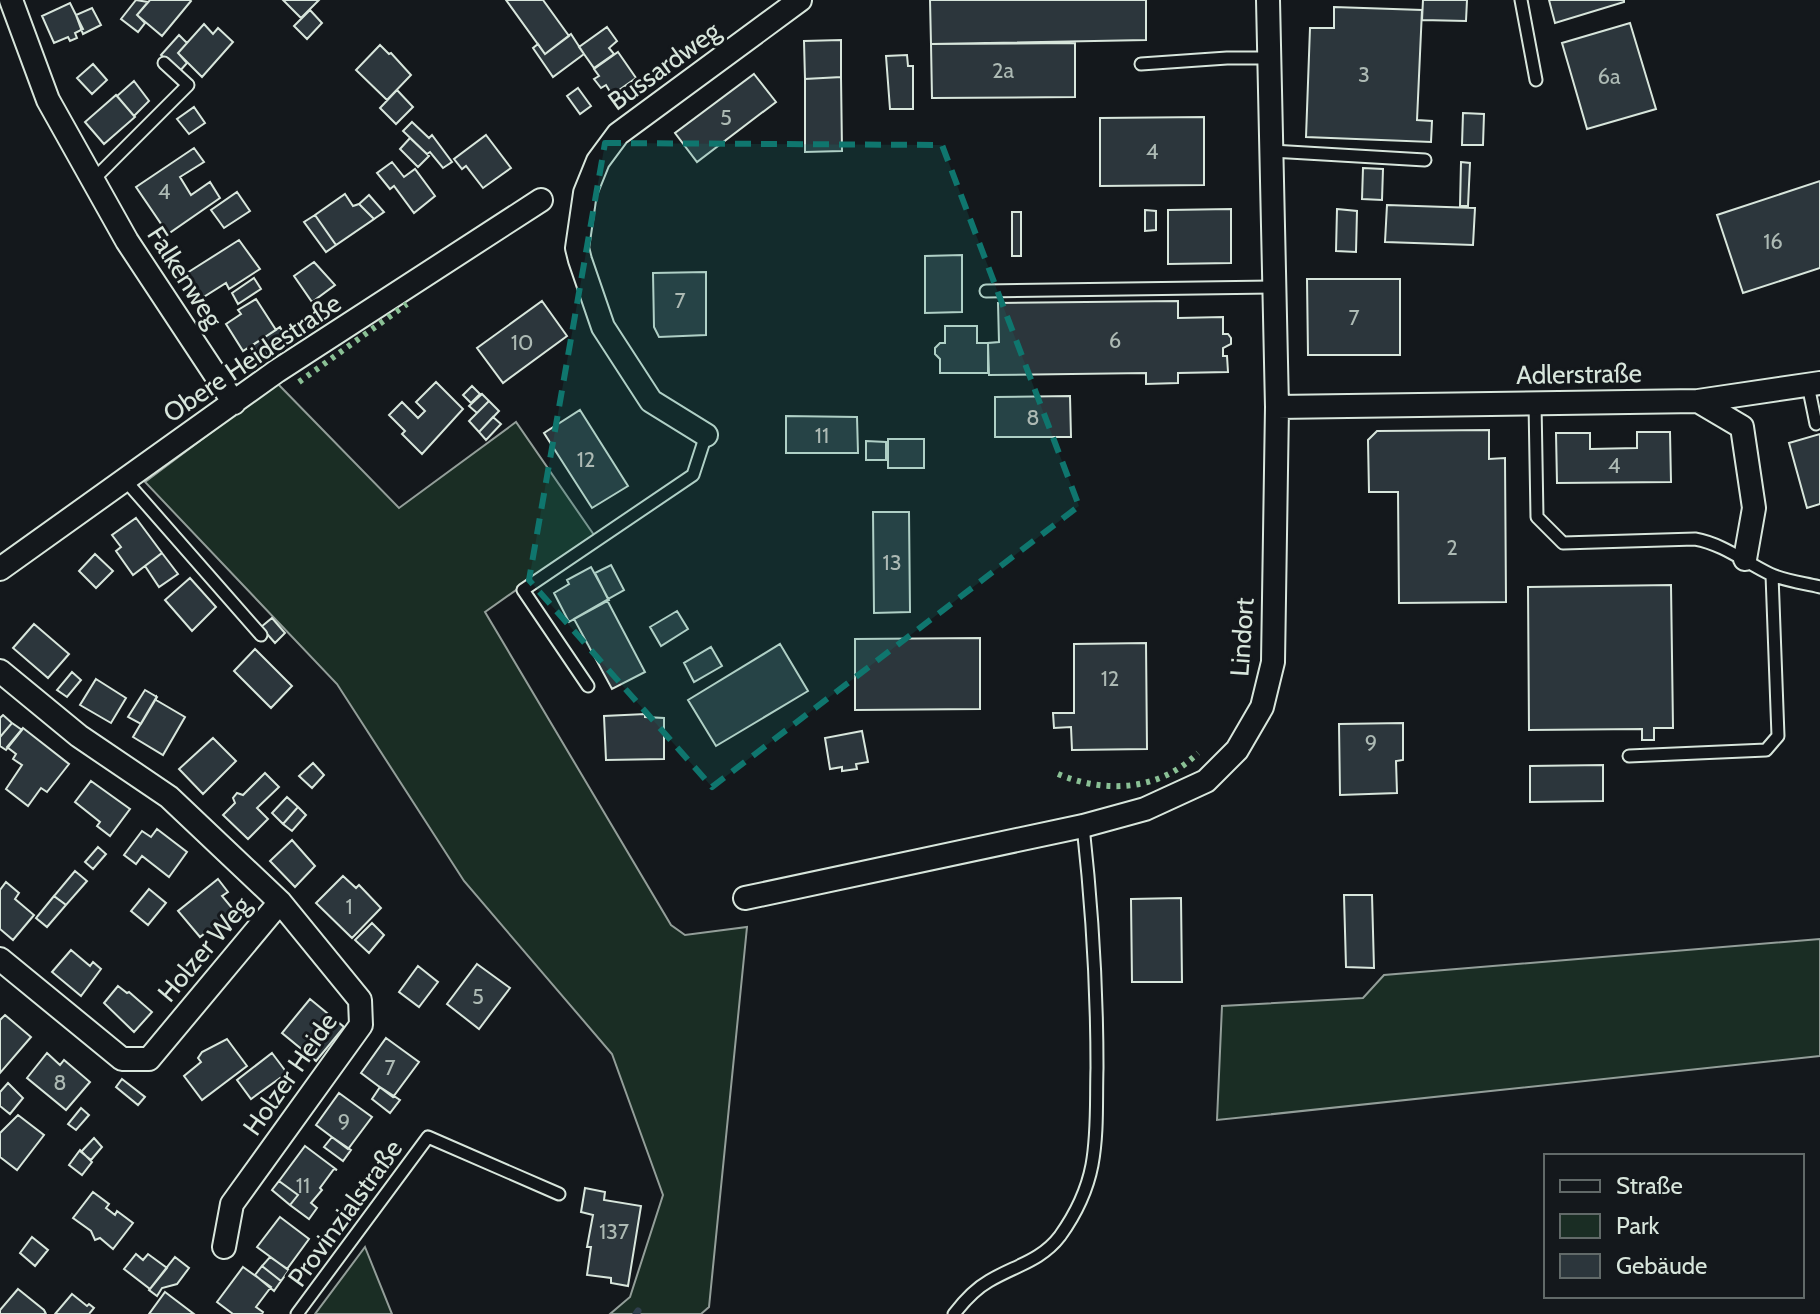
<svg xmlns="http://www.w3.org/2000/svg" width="1820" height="1314" font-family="Cabin,sans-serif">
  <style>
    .green { fill: #1a2d24; stroke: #939e99; stroke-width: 2 }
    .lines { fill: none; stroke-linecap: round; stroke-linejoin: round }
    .stream { stroke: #2f3f4d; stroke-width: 7 }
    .building { fill: #2c363c; stroke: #d8e6dc; stroke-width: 2 }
    .lane-casing { stroke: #d8e6dc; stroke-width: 15 }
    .street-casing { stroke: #d8e6dc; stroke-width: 26 }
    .lane { stroke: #14181c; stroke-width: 11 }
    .street { stroke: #14181c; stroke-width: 22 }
    .hedge { stroke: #8ac095; stroke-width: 6; stroke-dasharray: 4 6; stroke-linecap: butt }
    .marked { fill: #0f766e; fill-opacity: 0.2; stroke: #0f766e; stroke-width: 6; stroke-dasharray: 16 10; stroke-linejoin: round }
    .labels { text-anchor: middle; stroke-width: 6; stroke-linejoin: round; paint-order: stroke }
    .number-label { font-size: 22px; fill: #adbab4 }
    .street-label { font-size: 26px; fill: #d8e6dc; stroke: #14181c }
  </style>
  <rect width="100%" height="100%" fill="#14181c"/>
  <path class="green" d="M277,383L399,508L516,422L594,535L485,612L671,925L685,935L747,927L709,1307L701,1314H610L630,1297L663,1195L612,1054L464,881L337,684L145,482Z
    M1820,939V1056L1217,1120L1222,1006L1363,998L1384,975Z
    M365,1247L392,1314H315Z"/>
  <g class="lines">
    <path class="stream" d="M636,1314L638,1311"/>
  </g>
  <path class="building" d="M136,0L148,2L137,15L145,23L138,32L121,19Z
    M150,0H190L191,1L162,36L137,15Z
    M283,0H319L301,18Z
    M506,0H543L569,36L545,54Z
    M930,0H1146V40L931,44Z
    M1423,0H1467L1466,21L1422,20Z
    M1549,0H1624V2L1555,23Z
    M70,3L83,29L75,33L77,38L70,41L68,37L54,43L42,16Z
    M1334,7L1422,10L1417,120L1432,121L1431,142L1306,137L1310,28H1334Z
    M92,8L101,25L83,34L76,15Z
    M310,10L322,23L307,39L294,26Z
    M1630,23L1656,109L1587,129L1562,43Z
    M204,24L213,34L218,28L233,42L202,77L178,53Z
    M607,27L617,41L609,48L614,54L594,68L579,47Z
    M571,34L584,54L553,77L533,48L538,44L545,54Z
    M179,35L187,43L178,53L187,63L179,72L161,55Z
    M841,40V77L805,79L804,41Z
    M1075,43V97L932,98L931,44Z
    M380,45L389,54L391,53L411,75L387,100L356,70Z
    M618,52L636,78L612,95L606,85L601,88L594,79L599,76L594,69Z
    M907,55L908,66H913V109H890L886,56Z
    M93,64L107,80L92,94L77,78Z
    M754,74L776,102L697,162L675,133Z
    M841,77L842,151L805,152V79Z
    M134,81L149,101L134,116L117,96Z
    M578,88L591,106L580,114L567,96Z
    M397,90L413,107L396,124L380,108Z
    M116,95L135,117L104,144L85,122Z
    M194,107L205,123L189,134L177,119Z
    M1463,113L1484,114L1483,145H1462Z
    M1204,117V185L1100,186V118Z
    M412,122L429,138L432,135L452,162L443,168L430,152L427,154L403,131Z
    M486,135L511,168L483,188L466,166L462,169L454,159Z
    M410,138L429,156L418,167L400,149Z
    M194,148L204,162L180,177L191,195L210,182L220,198L168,234L136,187Z
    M392,162L404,177L415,169L435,196L414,213L394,186L390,189L377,173Z
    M1461,162L1470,163L1468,206H1460Z
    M1363,168L1383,169L1382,200L1362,199Z
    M1820,181V268L1743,293L1717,215Z
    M237,192L250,211L224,228L211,210Z
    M345,194L353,206L359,204L374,219L336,245L315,215Z
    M369,195L384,212L374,219L359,204Z
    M1387,205L1475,208L1473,245L1385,242Z
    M1231,209V263L1168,264V210Z
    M1337,209L1357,211L1356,252L1336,251Z
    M1145,210L1156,211V230L1145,231Z
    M1012,212H1021V256H1012Z
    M315,215L336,245L326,252L304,222Z
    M239,240L260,269L229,289L226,283L202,298L200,294L195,297L190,290L195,286L187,273Z
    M962,255V312L925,313V256Z
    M314,262L335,285L312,302L294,276Z
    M706,272V335L659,337L654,327L653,273Z
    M254,278L261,289L238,304L232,293Z
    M1307,279H1400V355H1308Z
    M256,299L276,330L243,351L226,324L241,314L238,310Z
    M542,301L567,336L503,383L477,348Z
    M1178,301V318L1223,317V334H1228L1231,338V344L1223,348V356H1227L1228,372L1178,373V383L1146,384V373L989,375L988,343L999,342L998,303Z
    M945,326H977V343H988V373H940V359L935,354V348L940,343H945Z
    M280,327L287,339L261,358L253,345Z
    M436,382L463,409L422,454L402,434L405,431L389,415L402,402L418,418L425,411L416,402Z
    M472,386L480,394L471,403L463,395Z
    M482,394L489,401L477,413L469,406Z
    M1070,396L1071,437H995V397Z
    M489,401L499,411L479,432L469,421Z
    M580,410L628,486L592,508L544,433Z
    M786,416L857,417L858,453H786Z
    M493,417L501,424L486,440L479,432Z
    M1489,430V459L1505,458L1506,602L1399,603L1398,492H1369L1368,440L1377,431Z
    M1637,432H1670L1671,482L1557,483L1556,433H1590V449L1637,448Z
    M1820,434V504L1807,508L1789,443Z
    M888,439H924V468H888Z
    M866,441L886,442V460H866Z
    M873,512H909L910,612L874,613Z
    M136,518L162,553L133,575L116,551L121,547L112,535Z
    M162,553L178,574L159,587L145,566Z
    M95,554L113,571L96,588L79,571Z
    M611,565L624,590L608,599L595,573Z
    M591,567L609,600L569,622L554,593L569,584L567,580Z
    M190,578L216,607L192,631L165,600Z
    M1671,585L1673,728H1654V740H1642V729L1529,730L1528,587Z
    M607,600L645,672L612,689L574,619Z
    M677,611L688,629L661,646L650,627Z
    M272,618L285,633L275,643L261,627Z
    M34,624L69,654L48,678L13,648Z
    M980,638V709L855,710V639Z
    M1146,643L1147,749L1072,750L1071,727L1054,728L1053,713H1074V644Z
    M780,644L808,691L716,746L688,700Z
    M711,647L722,666L694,682L684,663Z
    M255,649L292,686L271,708L234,671Z
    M72,672L81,680L67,697L57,690Z
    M96,679L126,698L111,723L80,705Z
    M145,690L157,697L141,724L128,717Z
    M156,698V700L185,717L163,755L133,737Z
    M645,714V717L664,718V759L606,760L604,716Z
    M3,715L12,723L0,737V718Z
    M12,723L22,730L6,750L0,746V737Z
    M1403,723V760L1396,761L1397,793L1340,795L1339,724Z
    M23,728L69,764L47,792L41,788L28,806L6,789L22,765L13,759L16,754L7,747Z
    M862,731L868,762L856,764L857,769L842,771V767L830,769L825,738Z
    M213,738L236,761L203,794L179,769Z
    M313,763L324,775L312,788L299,776Z
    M1603,765V801L1530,802V766Z
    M265,773L279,787L257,808L268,819L248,839L223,815L235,803L233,798L237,793L243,795Z
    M91,781L130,809L110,836L97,826L100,822L75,802Z
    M287,797L298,807L283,824L272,813Z
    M298,807L306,815L292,831L283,824Z
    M157,829L187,852L169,877L142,856L136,864L124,855L142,831L151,837Z
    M292,840L315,866L295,887L270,861Z
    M98,847L106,854L93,869L85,862Z
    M75,871L87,881L66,905L54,896Z
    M343,876L356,888L359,885L381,908L352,938L316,903Z
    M218,879L228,892L222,896L237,914L213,934L209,930L200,937L178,911Z
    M6,882L19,893L15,899L34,915L13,940L0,929V890Z
    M149,889L166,903L148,925L131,911Z
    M1344,895H1372L1374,968L1346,967Z
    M54,896L66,905L47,927L36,918Z
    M1181,898L1182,982H1132L1131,899Z
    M372,923L384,935L369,953L355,940Z
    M71,950L90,966L93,962L101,969L81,996L52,972Z
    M477,964L510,988L479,1029L447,1004Z
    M418,966L438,982L419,1007L399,992Z
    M118,986L127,993L129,992L152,1012L134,1032L104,1003Z
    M310,999L344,1027L316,1061L282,1033Z
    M5,1015L31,1037L0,1073V1020Z
    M386,1038L419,1062L393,1097L361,1073Z
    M227,1039L247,1066L202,1100L184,1076L201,1062L198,1058L202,1052Z
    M47,1053L60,1065L64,1060L90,1082L66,1110L27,1078Z
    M272,1053L287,1073L251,1099L237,1080Z
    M122,1079L145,1097L138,1105L116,1087Z
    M8,1083L23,1098L10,1114L0,1106V1092Z
    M380,1087L400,1100L390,1113L372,1099Z
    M339,1093L372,1117L348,1149L316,1125Z
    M81,1108L89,1115L76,1130L68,1124Z
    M18,1115L44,1135L17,1170L0,1157V1133Z
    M332,1137L351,1150L343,1161L324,1147Z
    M94,1138L102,1147L91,1160L81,1152Z
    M305,1146L337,1170L334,1169L320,1188L322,1190L311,1203L317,1208L309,1219L290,1205L298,1195L279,1181Z
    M80,1150L92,1162L82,1175L69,1165Z
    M279,1181L298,1195L290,1205L272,1190Z
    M585,1188L605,1192L604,1200L641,1206L628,1286L611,1283V1278L587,1275L591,1247H587L593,1215L581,1212Z
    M93,1192L109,1204L106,1208L115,1215L117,1211L133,1223L113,1249L100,1238L95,1240L91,1231L73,1218Z
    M280,1217L309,1239L287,1269L257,1247Z
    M32,1237L48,1250L35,1266L20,1253Z
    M136,1254L143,1260L148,1254L167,1268L150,1289L124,1269Z
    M175,1257L189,1268L177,1284L162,1288L157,1296L149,1290Z
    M270,1257L289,1270L281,1281L262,1266Z
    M262,1266L281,1281L274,1291L255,1275Z
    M243,1267L271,1287L256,1307L263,1312L262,1314H233L217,1302Z
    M18,1289L44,1310L46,1314H0V1310Z
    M165,1292L194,1314H149Z
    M72,1294L87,1306L89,1304L94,1308L89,1314H55Z"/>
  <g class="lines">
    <g class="lane-casing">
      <path id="lane" d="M1521,0L1536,80
        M1141,64L1227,58H1269
        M1272,151L1425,160
        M93,180L188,85L164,63
        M986,291L1274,287
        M1808,385L1816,424
        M1535,403L1537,517L1563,543L1695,539C1723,544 1745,562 1770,574C1785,581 1804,583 1820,587
        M125,480L261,635
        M588,686L523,590L693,475L706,435
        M1629,756L1766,750L1778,736L1772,575
        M297,1314L428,1137L559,1194
        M954,1314C964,1301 975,1289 989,1281C1014,1266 1041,1261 1060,1236C1075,1215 1087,1191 1092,1165C1098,1133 1096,1100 1097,1068C1097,987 1092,907 1083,826"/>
    </g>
    <g class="street-casing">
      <path id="street" d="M11,0L48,100L127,241L234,403
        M1698,401L1820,383
        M1277,407L1698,401L1742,427L1754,508L1745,559
        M706,435L651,401L603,327L580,260L577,248L585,193L598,161L618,134L800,0
        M0,569L277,371L541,200
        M0,671L79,736L169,797L280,902L360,1000L361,1025L232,1204L224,1247
        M745,898L1083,826L1145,809L1206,781L1237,750L1262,707L1273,662L1277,407L1268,0
        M0,959L122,1059H149L280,902"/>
    </g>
    <use href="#lane" class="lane"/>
    <use href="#street" class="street"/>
    <path class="hedge" d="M299,382L407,304
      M1058,774C1106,794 1159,791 1198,753"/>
  </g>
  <path class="marked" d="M605,143L942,145L1079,506L712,787L529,580Z"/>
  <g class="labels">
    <g class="number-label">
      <text x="1003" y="78">2a</text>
      <text x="1364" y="82">3</text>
      <text x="1609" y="84">6a</text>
      <text x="726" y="125">5</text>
      <text x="1152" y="159">4</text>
      <text x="164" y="199">4</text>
      <text x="1773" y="249">16</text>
      <text x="680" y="308">7</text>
      <text x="1354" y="325">7</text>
      <text x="1115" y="348">6</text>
      <text x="522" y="350">10</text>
      <text x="1033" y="425">8</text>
      <text x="822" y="443">11</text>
      <text x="586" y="467">12</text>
      <text x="1614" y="473">4</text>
      <text x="1452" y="555">2</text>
      <text x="892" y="570">13</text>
      <text x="1110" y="686">12</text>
      <text x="1371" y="750">9</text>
      <text x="349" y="914">1</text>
      <text x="478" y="1004">5</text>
      <text x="390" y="1075">7</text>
      <text x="60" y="1090">8</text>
      <text x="344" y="1129">9</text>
      <text x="303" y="1193">11</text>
      <text x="614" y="1239">137</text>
    </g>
    <g class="street-label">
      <text transform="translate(664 66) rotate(-36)" y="9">Bussardweg</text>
      <text transform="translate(185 277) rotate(57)" y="9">Falkenweg</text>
      <text transform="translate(252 358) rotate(-34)" y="9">Obere Heidestraße</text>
      <text transform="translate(1579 374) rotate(-1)" y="9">Adlerstraße</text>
      <text transform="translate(1242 637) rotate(-86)" y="9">Lindort</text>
      <text transform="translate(204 949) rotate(-50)" y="9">Holzer Weg</text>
      <text transform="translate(290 1074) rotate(-55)" y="9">Holzer Heide</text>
      <text transform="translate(345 1213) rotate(-54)" y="9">Provinzialstraße</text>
    </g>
  </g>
  <rect x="1544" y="1154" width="260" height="144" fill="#14181c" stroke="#626a69" stroke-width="2"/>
  <rect x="1560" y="1180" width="40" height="12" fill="#14181c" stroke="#626a69" stroke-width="2"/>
  <text x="1616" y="1194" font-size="24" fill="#d8e6dc">Straße</text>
  <rect x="1560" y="1214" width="40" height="24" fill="#1a2d24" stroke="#626a69" stroke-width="2"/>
  <text x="1616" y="1234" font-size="24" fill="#d8e6dc">Park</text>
  <rect x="1560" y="1254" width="40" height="24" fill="#2c363c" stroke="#626a69" stroke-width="2"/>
  <text x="1616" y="1274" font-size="24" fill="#d8e6dc">Gebäude</text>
</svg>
